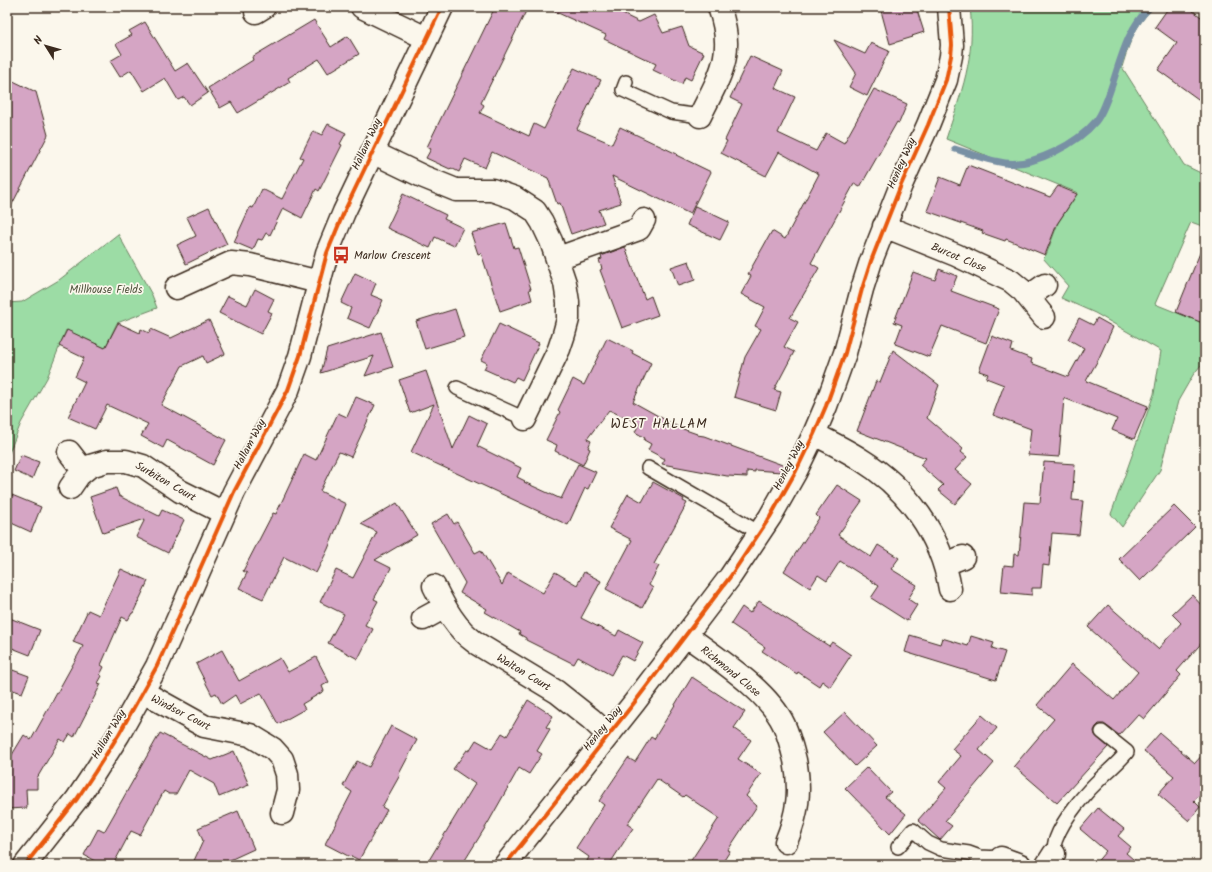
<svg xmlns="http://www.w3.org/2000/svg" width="1212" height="872" font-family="Kalam,sans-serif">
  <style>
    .green { fill: #9cdca5; stroke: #6c8362 }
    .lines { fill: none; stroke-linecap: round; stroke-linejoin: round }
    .stream { stroke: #7890a4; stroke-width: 7 }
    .building { fill: #d5a5c4; stroke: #3b2a1e }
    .service-casing { stroke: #3b2a1e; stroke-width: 16 }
    .minor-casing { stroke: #3b2a1e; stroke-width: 25 }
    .tertiary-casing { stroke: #3b2a1e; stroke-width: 25 }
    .service { stroke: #fbf7ec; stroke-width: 13 }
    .minor { stroke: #fbf7ec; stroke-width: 22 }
    .tertiary { stroke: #fbf7ec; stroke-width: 22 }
    .cycleway-casing { stroke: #fbf7ec; stroke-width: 6 }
    .cycleway { stroke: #e8590c; stroke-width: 4 }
    .labels { text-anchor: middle; stroke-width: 3.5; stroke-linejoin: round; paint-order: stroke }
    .street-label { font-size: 11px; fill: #3b2a1e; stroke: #fbf7ec }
    .poi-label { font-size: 11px; fill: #3b2a1e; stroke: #fbf7ec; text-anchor: start }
    .park-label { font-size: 11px; fill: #535640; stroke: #fbf7ec }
    .quarter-label { font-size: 13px; letter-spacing: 1px; fill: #3b2a1e; stroke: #fbf7ec }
  </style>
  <rect width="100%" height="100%" fill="#fbf7ec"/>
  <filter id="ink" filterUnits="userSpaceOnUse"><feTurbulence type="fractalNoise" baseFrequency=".025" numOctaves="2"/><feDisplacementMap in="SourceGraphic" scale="8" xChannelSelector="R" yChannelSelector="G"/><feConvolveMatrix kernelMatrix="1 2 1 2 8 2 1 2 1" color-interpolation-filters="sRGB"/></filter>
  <g filter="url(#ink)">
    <path class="green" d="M970,7H1154C1135,26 1130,41 1122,67L1184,165L1205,175V227L1191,222L1155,304L1205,324V360L1193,375L1178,401L1160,470L1122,527L1111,514L1154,394L1161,351L1095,313L1061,298L1068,286L1043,258L1046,255L1058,223L1078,193L946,139C961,93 976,57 970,7Z
      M118,234L152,295L157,308L117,323L105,348L66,330L47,378L21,423L7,458V303L22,302L59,280Z"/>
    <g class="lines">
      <path class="stream" d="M955,149C972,154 988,161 1005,163C1034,167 1078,143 1096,121C1102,114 1108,97 1111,88C1121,59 1127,29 1150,7"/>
    </g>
    <path class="building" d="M495,7H528L481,103L484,105L480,113L529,136L534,124L544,129L574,68L601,80L577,129L612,144L620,127L677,154L676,155L711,172L690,214L612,176L621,203L599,210L604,223L571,234L560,203L557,204L548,178L492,152L485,168L465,159L459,172L451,168L450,169L426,158L431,149L427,147Z
      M545,7H608L639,22L654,15L663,33L682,27L689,46L704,53L691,80L685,77L682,84L653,70L656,64L604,39L606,35Z
      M880,7H916L924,32L912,36L913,37L890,44Z
      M1169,7H1188L1205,20V104L1158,70L1177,43L1155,27Z
      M314,20L331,47L348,36L359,54L328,73L319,59L288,78L290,82L238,113L231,102L220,108L208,88L253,60L252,57Z
      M145,22L175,71L188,63L208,93L190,105L184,97L178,100L165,78L144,91L131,70L120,77L110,61L122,54L116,44L132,35L129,31Z
      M834,40L865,54L871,43L889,51L867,96L849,87L856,73Z
      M750,56L783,71L775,88L795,97L778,133L816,151L826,133L844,143L874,89L907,104L899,123L897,122L860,187L854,184L811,263L819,268L790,318L798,322L784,347L794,352L774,390L781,392L776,410L734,397L745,357L761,329L755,326L765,307L741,294L751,276L748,274L772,231L785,239L819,174L779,152L766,176L721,153L727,141L725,140L742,104L730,98Z
      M7,78L36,92L48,135L7,214Z
      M328,124L346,133L340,144L342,145L319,191L316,189L302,218L283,208L270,235L266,233L262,240L258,239L253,250L234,242L250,207L253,208L262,189L282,199L303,158L300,157L313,131L322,135Z
      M968,165L1050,197L1058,186L1077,194L1057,224L1045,255L1006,239L1005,241L982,233L983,231L927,211L940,177L960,185Z
      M403,194L446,215L444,219L463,228L454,246L435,237L430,248L387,228Z
      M695,206L729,222L720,240L687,225Z
      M209,207L227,244L186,264L177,245L196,236L187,217Z
      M506,223L514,248L518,247L531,289H529L532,300L500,311L481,253L478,254L471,233Z
      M1204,243H1205V324L1176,312Z
      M625,247L645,299L651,296L658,315L622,328L600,270L602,269L599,260L602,259L601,256Z
      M689,261L695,280L678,286L671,267Z
      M939,269L957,276L951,291L999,309L986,343L942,326L929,357L895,344L902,325L894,322L913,272L935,280Z
      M355,273L376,283L371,295L383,300L370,328L347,318L351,308L341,303Z
      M255,289L274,299L268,311L272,313L261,334L219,313L228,296L247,305Z
      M455,309L464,337L425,349L416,321Z
      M1079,318L1093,325L1097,318L1113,327L1098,360L1086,381L1148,406L1134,439L1112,430L1117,419L1064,398L1059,457L1028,455L1031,429L993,415L1004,385L986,378L988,374L979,371L992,336L1013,344L1011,351L1032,359L1031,363L1068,377L1084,348L1068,339Z
      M209,320L225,354L206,363L203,356L182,366L161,405L226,440L213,465L167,440L163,448L141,436L148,424L107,405L95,429L68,417L85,382L75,377L84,358L59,346L67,330L105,348L118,323L140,333L141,329L149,333L151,329L171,338Z
      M499,324L539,343L522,380L516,377L513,382L484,369L487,363L481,360Z
      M381,332L393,367L365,376L374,356L321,373L327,349Z
      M607,338L633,351L632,353L651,363L633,402L680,428L697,434V435L704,436L785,466L781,472L755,470V472L747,471V477L727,476L662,464L665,459L648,450L651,444L644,440L645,438L635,432L639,424L609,410L587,439L591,441L588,448L590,449L583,465L555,451L557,445L546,440L560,412L558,410L573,379L584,385Z
      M893,350L939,385L927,418L963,449L961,452L967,457L955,470L972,484L955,504L938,490L943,485L920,465L926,458L857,431L876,381L880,382Z
      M426,371L453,449L469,415L487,424L477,446L521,468L517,477L525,481L524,482L561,499L578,464L596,472L588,489L585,488L568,525L411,452L434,404L410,413L399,380Z
      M356,397L375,405L351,457L339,452L320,491L346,504L328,549L316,573L284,557L263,599L239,588L247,573L243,571L273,513L276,514L304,454L316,460L338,413L347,417Z
      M21,455L39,462L32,479L14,471Z
      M1044,462L1075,464L1072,500L1083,501L1079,535L1052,533L1049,566L1043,565L1041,588H1032V595L1001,592L1004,565L1013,566L1014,554L1019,555L1024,502L1040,503Z
      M653,482L684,499L683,501L687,503L654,564L659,566L649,585L653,588L642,608L606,589L632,540L609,528L628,494L642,502Z
      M837,485L862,501L838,535L871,557L878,545L899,558L891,569L917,585L908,599L917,605L907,621L871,598L879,586L840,561L827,581L818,575L810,588L784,571L819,518L816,515Z
      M116,488L119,496L159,516L162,510L184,520L168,553L136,537L145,519L103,533L90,497Z
      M7,493L41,507L31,532L7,521Z
      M397,503L417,535L375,560L391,568L374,599L378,601L365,625L373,629L358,659L328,643L344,614L320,602L336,570L353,578L377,532L361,524Z
      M1174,506L1195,527L1140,581L1119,559Z
      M448,514L454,524L457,522L475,553L481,550L502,585L508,573L543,593L555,572L577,585L584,572L601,581L581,618L616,636L619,630L643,643L633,661L622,655L611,675L578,657L574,664L526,640V638L519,634L520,632L485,612L487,609L460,593L465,583L431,524Z
      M121,569L148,581L133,613H132L128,620L122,617L101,665L104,667L100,675L102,676L98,683L101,684L74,737L70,734L65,742L60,739L37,778V789H26L27,808L7,809V763L24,735L31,740L83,646L73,642L88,610L99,615Z
      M1192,595L1205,609V639L1177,671L1181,675L1144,719L1138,714L1119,735L1104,724H1099L1096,727L1094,731L1095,735L1108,747L1057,803L1014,766L1054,719L1037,705L1072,664L1114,700L1138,672L1088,627L1108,605L1158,649L1181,623L1172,614Z
      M759,601L829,646L832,642L851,655L830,687L822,681L819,686L798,672L797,674L762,651L765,647L731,624L742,607L750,613Z
      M7,617L40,630L30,655L7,646Z
      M910,635L940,644L942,638L968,646L971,636L994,643L992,648L1005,652L996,680L905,652Z
      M222,650L239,681L280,658L288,672L316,657L329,682L322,686L324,691L302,704L305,709L278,724L261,693L240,704L235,695L222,704L216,693L212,695L196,664Z
      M7,668L29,676L22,693L7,688Z
      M692,677L745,712L734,728L751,740L738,759L761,774L746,796L757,806L728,850L730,851L721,865H688L719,818L685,795L683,797L657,779L627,824L633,828L609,865H585L589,857L576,848L604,805L599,801L628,758L635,762L651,737L654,739Z
      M528,700L553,716L546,727L550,729L537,751L542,754L529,774L519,768L488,823L462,865H426L475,784L453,769L467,750L469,751L476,740L492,749L502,733L507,736Z
      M845,712L877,746L855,766L823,732Z
      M982,715L997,728L979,750L994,763L945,821L952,826L940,840L918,820L946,788L939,782L961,756L952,749Z
      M391,726L417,740L399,774L400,775L382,807L387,810L359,860L351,856L350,857L325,844L352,792L343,786L350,773L357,761L369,767Z
      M160,733L212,760L234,751L249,785L219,797L214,784L189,770L176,794H169L164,791L140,835L131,831L113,865H102L84,855L98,829L104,832Z
      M1160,733L1195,763L1205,752V789L1194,801L1200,807L1189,821L1158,794L1174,776L1144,751Z
      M867,767L891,792L885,797L906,814L890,834L845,788Z
      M1098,808L1124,829L1118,836L1131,847L1126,853L1140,865H1094L1106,851L1080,829Z
      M238,811L254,849L219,865H192L203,841L198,828Z"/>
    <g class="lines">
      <g class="service-casing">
        <path id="service" d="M626,82L623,90L671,112L700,116
          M457,388L525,419
          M648,468L760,533
          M898,847L913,830L928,843L941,849L969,853L980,857L1001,858
          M1054,854C1054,849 1054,843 1056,839C1064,817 1086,792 1103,776C1112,768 1120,761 1127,752L1102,732"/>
      </g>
      <g class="minor-casing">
        <path id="minor" d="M362,7L426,38
          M256,12L264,7
          M700,116C720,75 736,54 719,7
          M372,152L424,177L456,190H492L515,198L535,211L542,222L551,241L565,283L568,302V319L564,334L559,349L525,419
          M884,226L956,255L1011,281L1023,291L1044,317
          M558,258L639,229L644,220
          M176,288L231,263L250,265L319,282
          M1028,297L1045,285
          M814,434C830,442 846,450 860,459C907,488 941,534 950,589
          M69,452L83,470
          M70,488L79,475L90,466L107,461H126L143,466L180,491L224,513
          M945,564L963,557
          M434,586C445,608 456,629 476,643L557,692L591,719L608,735
          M423,619L445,607
          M686,635C716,658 768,690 784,725C789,736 792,748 795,760C801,791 798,813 786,842
          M143,692L204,726L250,735L273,749L282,759L287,774L288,790L282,813
          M1001,858L1020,865
          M505,865L634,703L730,577L770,517L796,471L814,434L826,406L845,353L862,289L871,261L901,185L928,125L946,80L951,56L952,45L949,7
          M1047,865L1054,854"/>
      </g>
      <g class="tertiary-casing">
        <path id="tertiary" d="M25,865L77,799L95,772L119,734L157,666L234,492L288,390L300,356L327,253L344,212L442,7"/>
      </g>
      <use href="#service" class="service"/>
      <use href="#minor" class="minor"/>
      <use href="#tertiary" class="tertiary"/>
      <g class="cycleway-casing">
        <path id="cycleway" d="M25,865L77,799L95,772L119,734L157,666L234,492L288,390L300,356L327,253L344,212L442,7
          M505,865L634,703L730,577L770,517L796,471L814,434L826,406L845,353L862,289L871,261L901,185L928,125L946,80L951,56L952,45L949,7"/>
      </g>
      <use href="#cycleway" class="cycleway"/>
    </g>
  </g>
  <defs>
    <g id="bus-bare" transform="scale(1.38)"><path d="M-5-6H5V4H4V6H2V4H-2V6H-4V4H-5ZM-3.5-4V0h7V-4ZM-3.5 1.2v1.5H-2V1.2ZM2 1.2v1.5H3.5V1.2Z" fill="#c8321e" stroke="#fbf7ec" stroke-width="2.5" paint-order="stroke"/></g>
  </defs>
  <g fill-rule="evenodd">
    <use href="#bus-bare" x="341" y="255"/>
  </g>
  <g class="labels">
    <g class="street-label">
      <text transform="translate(366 144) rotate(-65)" y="4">Hallam Way</text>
      <text transform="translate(901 163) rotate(-66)" y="4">Henley Way</text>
      <text transform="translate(959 257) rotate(23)" y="4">Burcot Close</text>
      <text transform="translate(249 444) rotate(-62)" y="4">Hallam Way</text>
      <text transform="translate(788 465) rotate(-63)" y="4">Henley Way</text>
      <text transform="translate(166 481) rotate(30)" y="4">Surbiton Court</text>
      <text transform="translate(731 671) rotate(39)" y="4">Richmond Close</text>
      <text transform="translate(524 672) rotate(31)" y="4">Walton Court</text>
      <text transform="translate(181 712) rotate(27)" y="4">Windsor Court</text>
      <text transform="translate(602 728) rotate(-51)" y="4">Henley Way</text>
      <text transform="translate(108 734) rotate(-59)" y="4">Hallam Way</text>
    </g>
    <g class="poi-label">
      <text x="354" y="259">Marlow Crescent</text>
    </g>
    <g class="park-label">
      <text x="106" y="293">Millhouse Fields</text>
    </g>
    <g class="quarter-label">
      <text x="659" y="428">WEST HALLAM</text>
    </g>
  </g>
  <rect width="1212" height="872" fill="none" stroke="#fbf7ec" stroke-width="24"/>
  <rect x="12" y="12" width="1188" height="848" fill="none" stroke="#3b2a1e" stroke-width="1.5" filter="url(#ink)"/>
  <g transform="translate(46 46) rotate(307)" stroke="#fbf7ec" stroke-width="3" paint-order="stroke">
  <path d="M0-3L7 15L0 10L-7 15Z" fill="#3b2a1e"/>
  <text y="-6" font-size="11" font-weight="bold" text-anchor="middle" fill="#3b2a1e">N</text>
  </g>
</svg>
